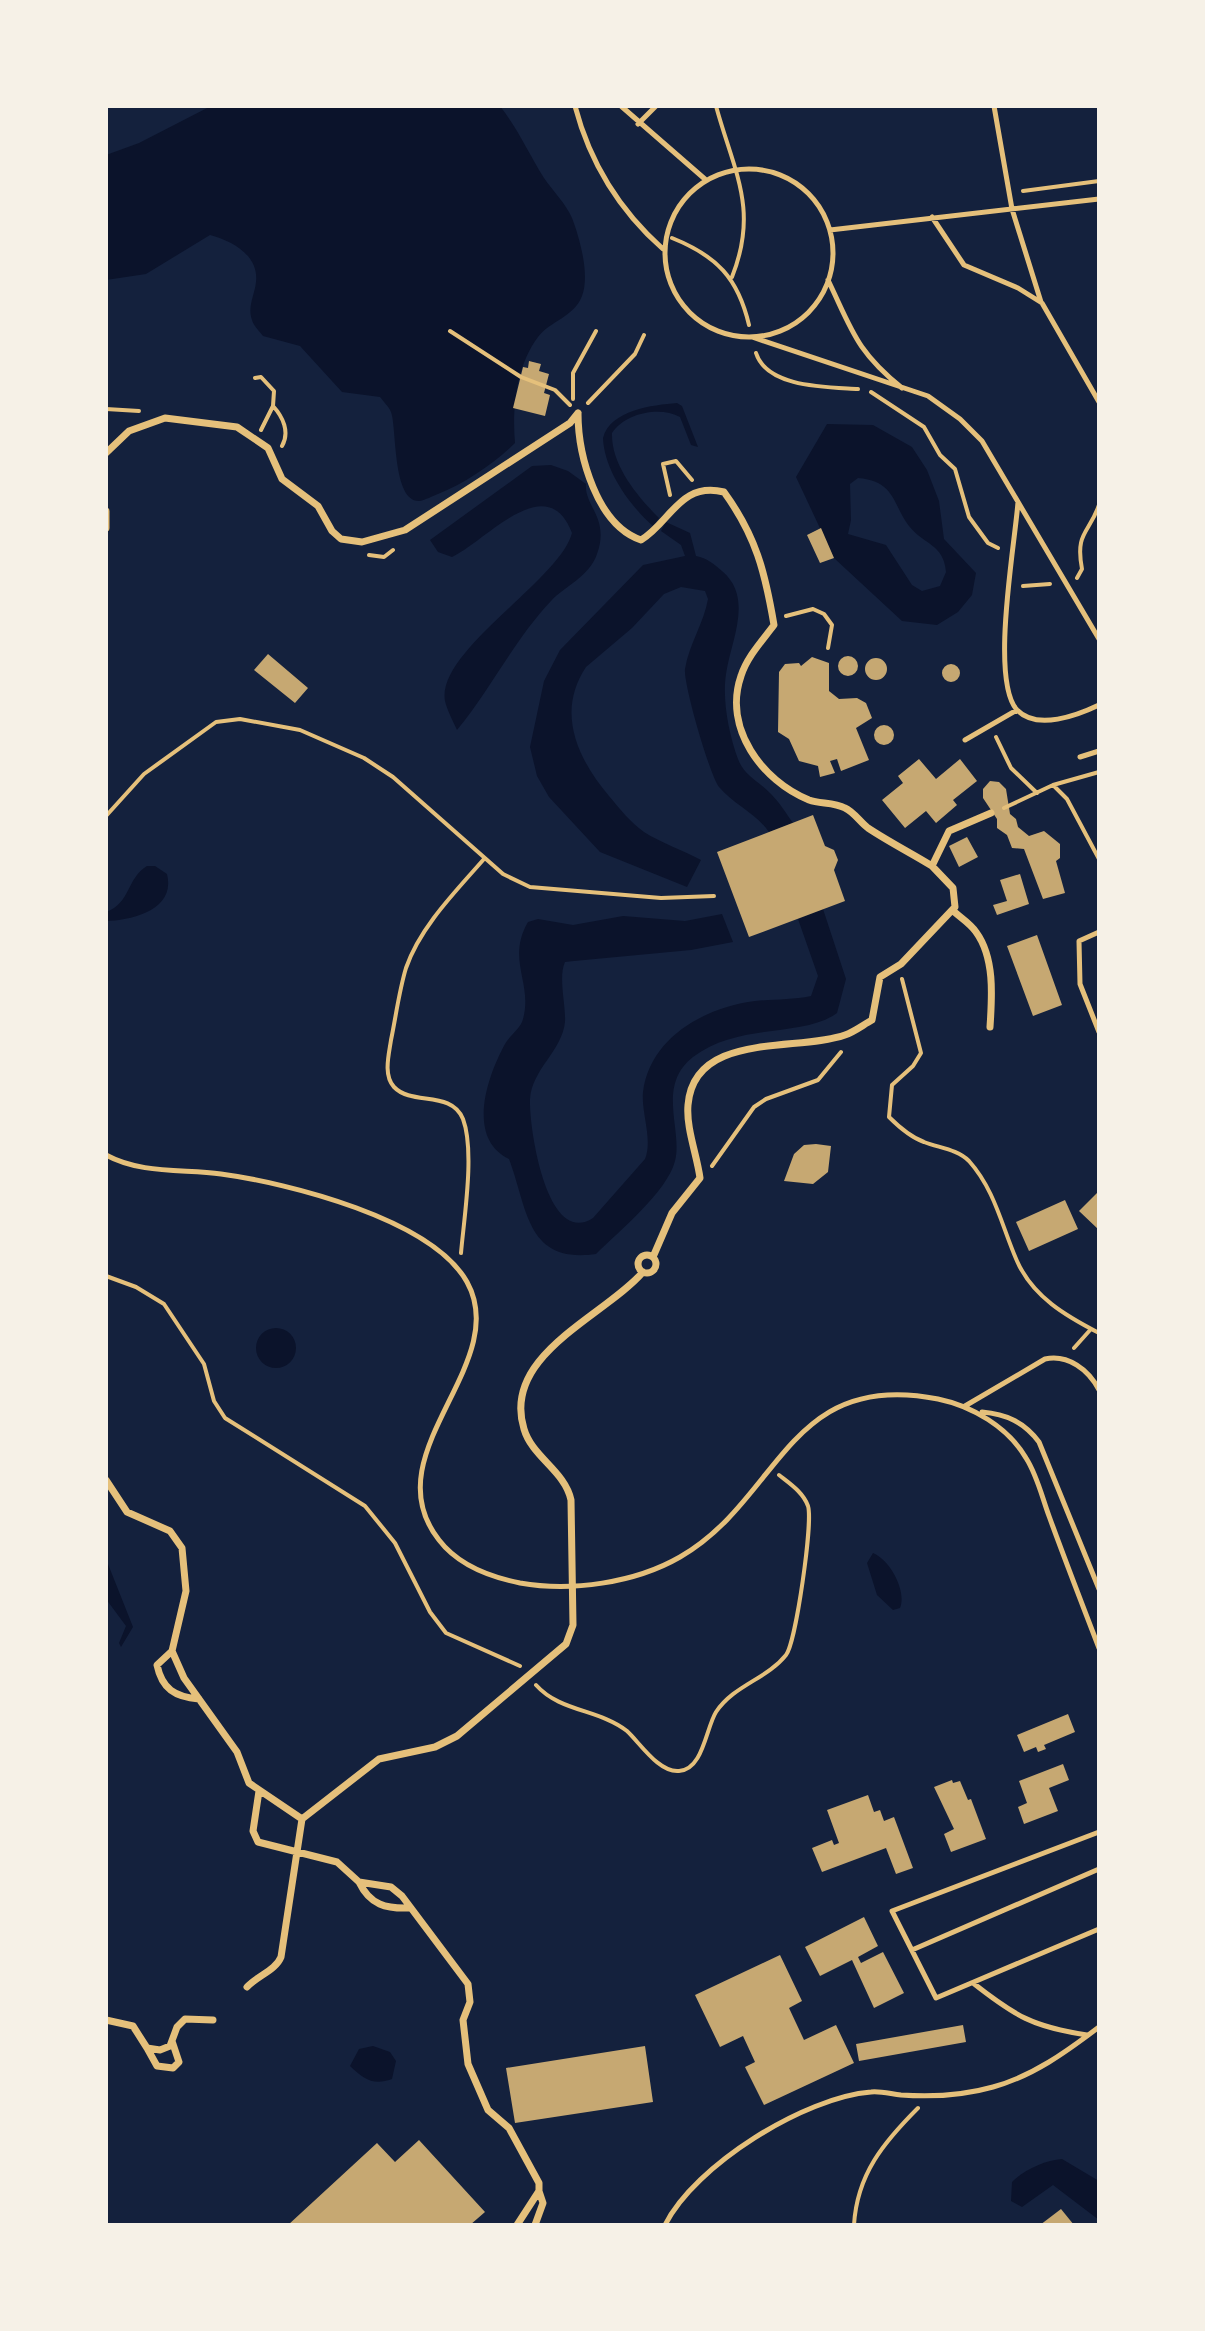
<svg xmlns="http://www.w3.org/2000/svg" width="1205" height="2331" font-family="'DejaVu Sans',sans-serif">
  <style>
    .water { fill: #0b132b; fill-rule: evenodd }
    .building { fill: #c6a872 }
    .lines { fill: none; stroke-linecap: round; stroke-linejoin: round }
    .path { stroke: #e5c07b; stroke-width: 4 }
    .service { stroke: #e5c07b; stroke-width: 5 }
    .pedestrian { stroke: #e5c07b; stroke-width: 7 }
  </style>
  <rect width="100%" height="100%" fill="#14213d"/>
  <path class="water" d="M211,106H500C518,129 529,154 544,178C553,191 566,204 572,218C580,239 590,275 582,296C574,317 550,321 538,337C516,366 512,409 515,443C495,463 464,484 438,494C433,496 425,500 420,501C392,503 397,428 391,412C389,407 383,401 380,397L342,392L300,346L263,336C260,332 253,325 252,320C247,307 255,294 256,282C259,255 232,241 210,235L146,274L106,280V155L139,143Z
    M677,403L682,406L698,447L691,445L680,417C660,406 625,413 612,433C611,465 637,496 659,518L653,526C630,506 604,470 603,438C610,410 653,405 677,403Z
    M827,424L873,425L912,447L927,470L939,501L944,539L976,573L972,595L958,612L937,625L902,621L834,558L796,477ZM858,478C896,481 893,506 909,526C924,545 944,544 946,572L940,586L922,591L912,585L886,545L848,534L851,520L850,484Z
    M551,465L568,471L586,484C584,506 610,518 597,554C589,577 566,585 551,601C514,640 491,689 457,730C453,721 447,710 445,701C436,651 560,580 572,533C547,467 485,542 452,557L438,552L430,540L532,466Z
    M666,522L690,533L696,556C707,558 714,564 722,571C754,598 731,640 726,674C722,700 729,735 738,759C744,776 759,781 771,794C779,802 786,813 793,823L769,832C755,812 734,805 719,787C710,776 683,683 685,669C689,644 704,623 708,599L705,591L681,587L664,594L632,628L586,667C556,712 577,758 609,796C619,808 631,823 644,832C661,843 683,850 701,860L687,887L600,852L549,797L537,776L530,747L544,681L560,650L643,565L685,556L681,545L661,531Z
    M147,866H155L167,874C176,910 132,920 106,921V912C131,903 126,879 147,866Z
    M823,909L846,979L837,1013C803,1038 739,1022 693,1057C656,1086 683,1130 675,1161C667,1192 619,1231 596,1254C526,1264 528,1209 509,1159C466,1138 487,1077 505,1044C510,1035 521,1028 523,1019C533,983 506,960 528,922L538,919L573,925L623,916L685,921L722,914L733,942L691,950L574,961L565,962C558,977 566,1005 565,1022C562,1051 532,1069 530,1099C529,1129 547,1248 593,1218L645,1159C653,1139 641,1113 643,1092C650,1037 706,1007 755,1001C774,999 792,1000 811,996L818,976L798,919Z
    M256 1348a20 20 0 1 1 40 0a20 20 0 1 1-40 0Z
    M873,1553C890,1560 907,1591 900,1608L893,1610L877,1595L867,1563Z
    M106,1559L133,1627L121,1647L119,1643L126,1626L106,1599Z
    M373,2046L390,2052L396,2061L392,2079C373,2086 364,2079 350,2066L359,2049Z
    M1062,2159L1099,2181V2220L1053,2185L1022,2207L1011,2201L1012,2182C1024,2170 1045,2160 1062,2159Z"/>
  <path class="building" d="M529,361L541,364L539,371L549,374L544,393L550,395L545,416L513,408L523,367L528,368Z
    M821,528L834,558L820,563L807,535Z
    M268,654L308,688L295,703L254,670Z
    M838 666a10 10 0 1 1 20 0a10 10 0 1 1-20 0Z
    M812,657L829,663V691L839,699L857,698L866,703L872,718L856,728L869,760L841,771L837,759L830,761L835,773L820,777L818,766L799,761L789,739L778,732L779,672L785,664L799,663L801,666Z
    M865 669a11 11 0 1 1 22 0a11 11 0 1 1-22 0Z
    M942 673a9 9 0 1 1 18 0a9 9 0 1 1-18 0Z
    M874 735a10 10 0 1 1 20 0a10 10 0 1 1-20 0Z
    M919,759L936,779L960,759L977,781L953,800L957,805L936,823L926,811L905,828L882,800L903,783L898,776Z
    M990,781L999,782L1006,789L1010,814L1016,819L1018,827L1029,836L1044,831L1060,844V858L1056,861L1065,893L1043,899L1024,849L1012,848L1007,835L997,828V819L983,798V789Z
    M813,815L825,846L834,850L838,860L834,870L845,901L749,937L717,852Z
    M967,837L978,857L959,867L949,846Z
    M1020,874L1029,904L997,915L993,905L1007,901L1000,880Z
    M1037,935L1062,1005L1033,1016L1007,946Z
    M816,1144L831,1146L828,1172L813,1184L784,1181L794,1154L804,1145Z
    M1099,1191V1230L1079,1211Z
    M1065,1200L1078,1229L1029,1251L1016,1222Z
    M1068,1714L1075,1732L1044,1745L1046,1749L1038,1752L1036,1747L1024,1752L1017,1735Z
    M1063,1764L1069,1780L1049,1788L1058,1811L1024,1824L1018,1807L1027,1803L1019,1781Z
    M952,1780L953,1783L960,1781L968,1800L971,1799L986,1839L951,1852L944,1834L954,1829L934,1787Z
    M868,1795L874,1812L880,1810L884,1821L894,1817L913,1868L896,1874L886,1848L822,1872L812,1848L832,1840L834,1845L839,1843L827,1810Z
    M864,1917L878,1946L858,1957L861,1963L883,1952L904,1993L874,2008L852,1960L820,1976L805,1947Z
    M780,1955L802,2001L789,2008L804,2040L836,2025L854,2063L764,2105L745,2067L755,2062L743,2036L720,2047L695,1995Z
    M963,2025L966,2042L859,2061L856,2044Z
    M645,2046L653,2102L515,2123L506,2068Z
    M419,2140L485,2212L470,2225H288L377,2143L395,2162Z
    M1061,2209L1074,2225H1040Z"/>
  <g class="lines">
    <path class="path" d="M716,106C734,172 759,209 732,277
      M1023,191L1099,181
      M672,238C717,256 738,278 749,325
      M450,331L521,377L555,390L570,405
      M756,353C767,388 828,387 858,389
      M255,378L261,377L274,391L273,406L261,430
      M871,392L924,427L940,455L955,469L969,517L988,543L998,548
      M573,399V373L596,331
      M588,403L635,354L644,335
      M273,406C283,417 290,432 282,446
      M106,409L139,411
      M670,495L663,464L676,461L692,480
      M369,555L384,557L393,550
      M1077,578L1082,569C1075,532 1089,534 1099,505
      M1023,586L1050,584
      M786,616L813,609L824,614L832,625L828,648
      M996,737L1011,768L1037,793
      M1053,785L1067,799L1099,859
      M1004,808L1053,785L1099,772
      M106,816L144,774L216,722L240,719L300,730L364,758L393,777L503,874L530,887L661,898L714,896
      M902,979L921,1053L913,1066L892,1085L889,1117C899,1127 910,1137 924,1142C939,1148 957,1149 969,1161C995,1190 1002,1227 1017,1261C1033,1297 1066,1316 1099,1333
      M712,1166L754,1107L766,1099L818,1080L841,1052
      M461,1253C464,1218 475,1151 463,1119C451,1090 412,1106 394,1087C383,1075 389,1054 391,1040C396,1016 399,991 406,968C420,927 456,891 484,859
      M106,1276L136,1287L164,1304L204,1364L214,1401L225,1418L365,1506L395,1543L430,1612L446,1633L520,1666
      M1074,1348L1091,1329
      M536,1685C560,1712 599,1709 627,1731C640,1743 659,1773 679,1771C703,1770 706,1728 716,1712C734,1685 767,1679 786,1655C796,1642 813,1522 808,1506C803,1492 789,1483 779,1475
      M854,2225C857,2174 884,2142 918,2108"/>
    <path class="service" d="M575,106C590,163 619,210 663,249
      M621,106L706,180
      M994,106L1012,209L1041,302
      M638,124L656,106
      M665 253a84 84 0 1 1 168 0a84 84 0 1 1-168 0Z
      M932,217L964,265L1018,288L1042,303L1099,402
      M830,230L1099,199
      M828,280C852,330 856,351 902,388
      M752,337L928,396L960,419L982,441L1099,639
      M1018,502C1015,544 990,680 1017,710C1037,731 1078,715 1099,705
      M965,740L1017,710
      M1080,757L1099,751
      M1099,932L1079,941L1080,984L1099,1032
      M106,1155C141,1174 182,1169 221,1174C288,1183 432,1219 467,1282C513,1365 371,1454 439,1540C458,1565 490,1577 520,1583C571,1592 635,1583 680,1557C781,1499 787,1369 938,1399C972,1406 1008,1427 1026,1458C1037,1475 1042,1497 1049,1516C1065,1560 1082,1604 1099,1648
      M965,1406L1045,1359C1068,1354 1089,1370 1099,1390
      M982,1412C1006,1414 1024,1422 1039,1442L1099,1589
      M1099,1832L892,1911L936,1998L1099,1929
      M912,1950L1099,1869
      M973,1983C1015,2016 1033,2027 1087,2035
      M665,2225C695,2165 805,2097 871,2092C881,2091 891,2094 901,2095C930,2097 965,2095 993,2087C1033,2076 1066,2052 1099,2027"/>
    <path class="pedestrian" d="M578,413C578,456 597,525 641,540C670,523 680,481 724,492C756,536 765,572 774,625C762,641 747,657 741,676C723,728 762,781 809,800C820,804 834,802 845,808C854,812 860,822 868,828C889,842 911,853 932,866
      M106,453L129,431L165,418L237,427L268,448L282,479L318,506L332,531L341,539L362,542L405,530L570,423L578,413
      M106,511V528
      M952,910C960,917 971,924 976,932C995,958 992,997 990,1027
      M638 1264a9 9 0 1 1 18 0a9 9 0 1 1-18 0Z
      M653,1257L672,1213L700,1178C697,1155 686,1128 688,1105C694,1031 797,1052 845,1035C854,1032 863,1025 872,1020L880,977L901,964L955,907L953,888L932,866L949,831L991,813
      M106,1480L127,1512L170,1531L182,1548L186,1591L172,1651L184,1678L237,1752L249,1783L302,1819
      M172,1651L157,1665C162,1689 175,1697 199,1699
      M259,1791L253,1831L258,1842L337,1862L359,1882L391,1887L402,1896L468,1984L470,2002L463,2020L468,2064L488,2110L509,2128L539,2183V2191L517,2225
      M359,1882C370,1905 386,1909 410,1908
      M247,1987C257,1976 276,1970 281,1957L302,1819L379,1759L435,1747L457,1736L566,1644L573,1625L571,1500C565,1471 532,1457 524,1429C501,1355 605,1316 643,1272
      M106,2020L133,2026L147,2048L160,2050L170,2046L177,2027L185,2019L213,2020
      M147,2048L157,2066L173,2068L179,2062L172,2041
      M535,2225L543,2203L539,2191"/>
  </g>
  <rect width="1205" height="2331" fill="none" stroke="#f6f1e7" stroke-width="216"/>
</svg>
